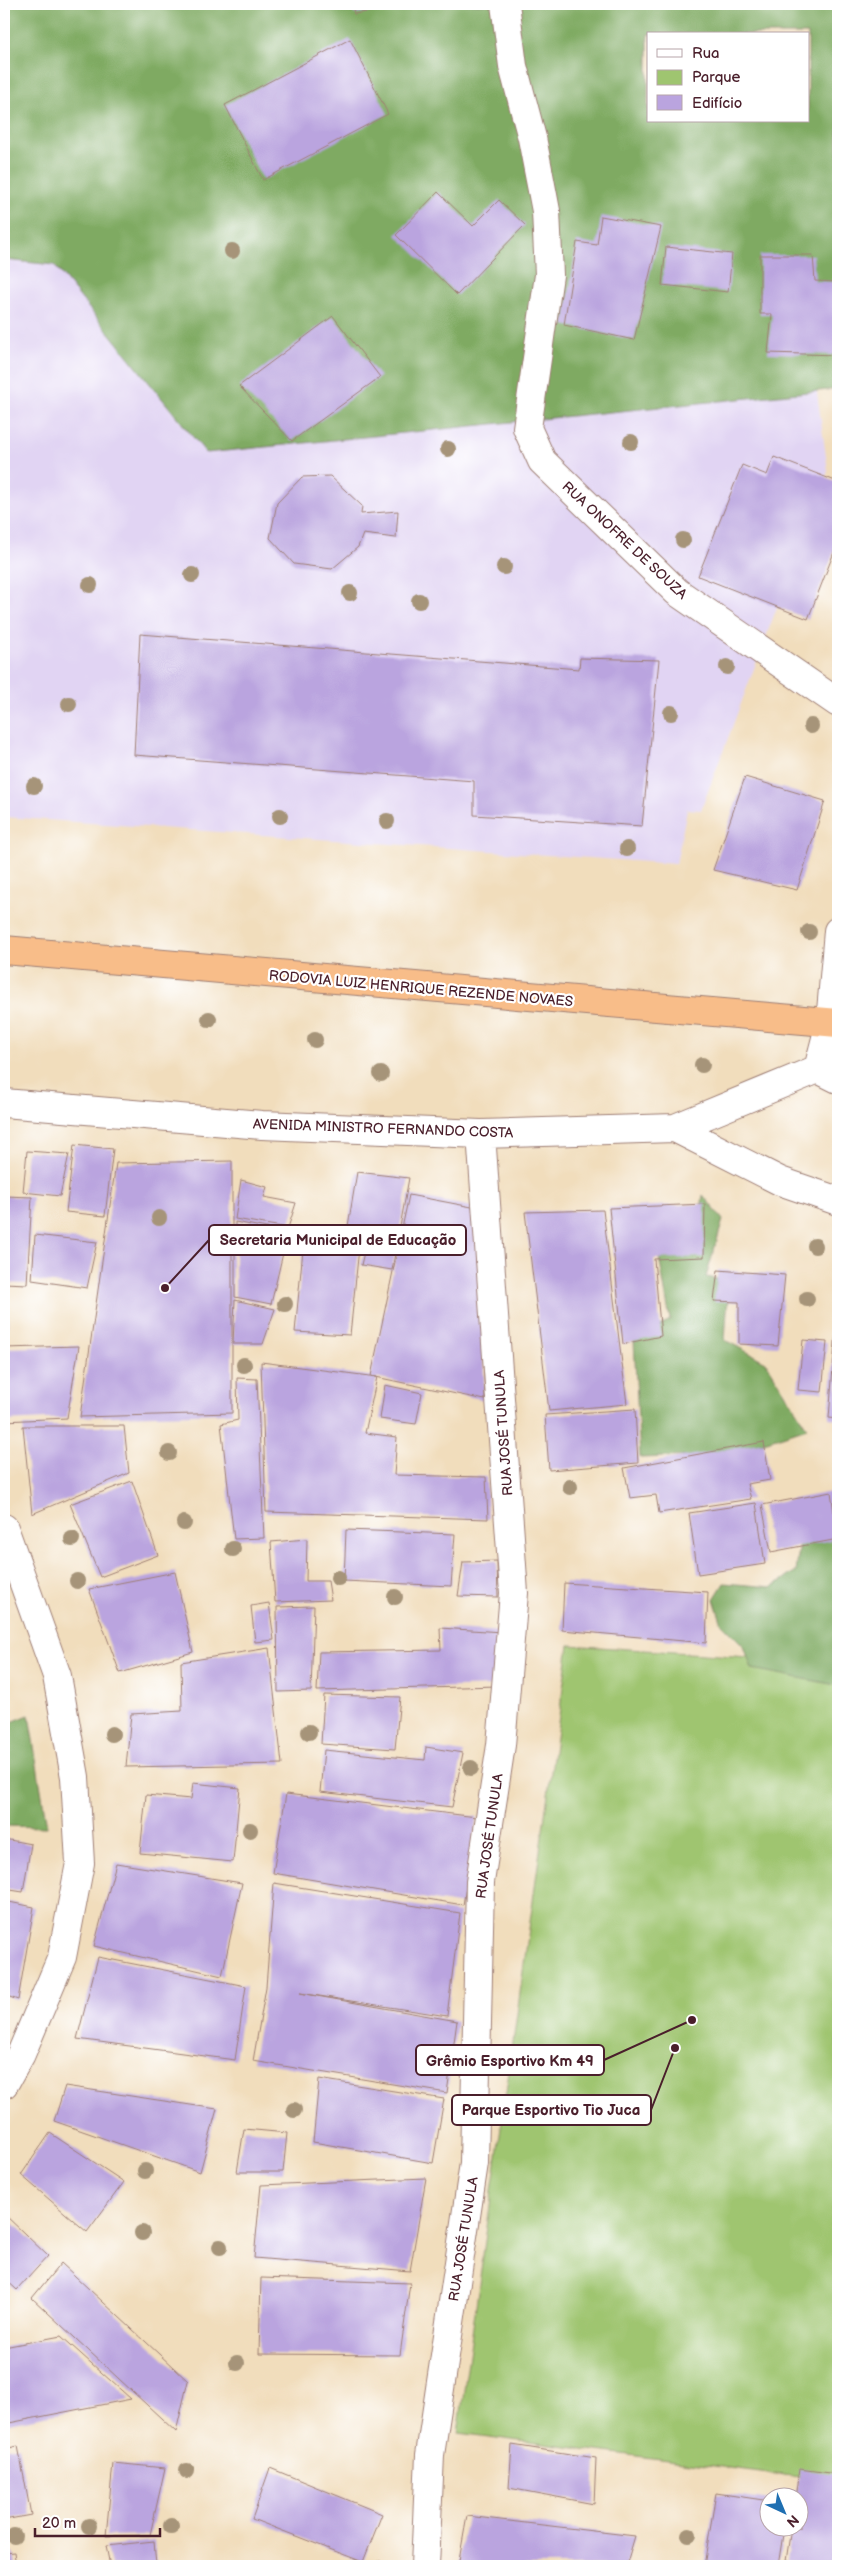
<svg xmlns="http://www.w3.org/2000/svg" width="842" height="2570" font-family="'Balsamiq Sans',sans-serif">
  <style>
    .built { fill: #e1d4f3 }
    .green { fill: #9fc570; stroke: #74724e }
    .forest { fill: #7faa62; stroke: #646446; fill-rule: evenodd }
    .building { fill: #baa4df }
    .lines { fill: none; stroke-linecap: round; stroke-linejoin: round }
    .minor-casing { stroke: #9e7e74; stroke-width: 30 }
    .highway-casing { stroke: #9e7e74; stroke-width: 30 }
    .minor { stroke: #fff; stroke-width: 28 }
    .highway { stroke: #f8bd89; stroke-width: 28 }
    .tree { fill: #a69479 }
    .labels { text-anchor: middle; stroke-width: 4.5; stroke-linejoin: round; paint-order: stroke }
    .street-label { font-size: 14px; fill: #4a1f2b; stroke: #fff }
    .leader { fill: none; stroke: #4a1f2b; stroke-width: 2 }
    .callout-dot { fill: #4a1f2b; stroke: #fff; stroke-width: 2 }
    .callout { fill: #fff; stroke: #4a1f2b; stroke-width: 2 }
    .callout-label { font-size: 15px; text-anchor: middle; font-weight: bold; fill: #4a1f2b }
  </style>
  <rect width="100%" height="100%" fill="#fff"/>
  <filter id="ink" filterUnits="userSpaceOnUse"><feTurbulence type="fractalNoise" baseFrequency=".02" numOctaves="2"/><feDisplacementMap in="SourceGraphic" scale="10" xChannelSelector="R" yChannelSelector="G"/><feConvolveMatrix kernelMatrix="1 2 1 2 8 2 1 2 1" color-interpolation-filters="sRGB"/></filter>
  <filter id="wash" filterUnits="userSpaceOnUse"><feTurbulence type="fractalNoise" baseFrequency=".0096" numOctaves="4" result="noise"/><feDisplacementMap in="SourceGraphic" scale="20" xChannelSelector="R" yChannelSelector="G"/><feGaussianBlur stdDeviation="1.12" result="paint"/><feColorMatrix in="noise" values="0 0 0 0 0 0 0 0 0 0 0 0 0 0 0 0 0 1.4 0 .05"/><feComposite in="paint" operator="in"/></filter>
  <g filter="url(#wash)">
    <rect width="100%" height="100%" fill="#f1ddbc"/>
    <path class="built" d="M4,4L648,34V121H779L828,471L701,810L687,809L676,864L4,817Z"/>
    <path class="green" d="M569,1645L838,1663V2482L458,2433Z"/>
    <path class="forest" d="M4,4H838V389L206,453L54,265L4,260ZM648,34H808V121H648Z
      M703,1195L723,1220L706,1277L729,1281L725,1340L766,1362L807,1428L724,1455L640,1458L634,1341L670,1320L656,1240L698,1234Z
      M837,1491L838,1682L836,1685L752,1669L744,1646L722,1624L714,1599L724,1583L772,1587L796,1571L801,1536L829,1526Z
      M29,1715L47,1827L4,1826V1725Z"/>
    <g id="blocks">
      <path class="building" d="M352,4H415V5L354,14Z
        M350,39L388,114L263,180L225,105Z
        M438,192L473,226L499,200L525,225L457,295L396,235Z
        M601,216L661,227L634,340L564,325L577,242L597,245Z
        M666,247L732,254L728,292L662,285Z
        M760,255H813L815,281L838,282V355L768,353L772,314H760Z
        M333,316L380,377L292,441L239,386Z
        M774,457L838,482V542L808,619L698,576L742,465L767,475Z
        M330,476L362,506L361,514L398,511L396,538L363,534L358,547L332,569L294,564L270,538L277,503L302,477Z
        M140,634L579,669L580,658L659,660L642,826L474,815V781L134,755Z
        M745,777L825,801L797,890L713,870Z
        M74,1145L113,1149L105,1216L66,1212Z
        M27,1151L69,1154L60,1196L23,1192Z
        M232,1161V1413L80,1417L116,1163Z
        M357,1172L409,1178L392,1270L361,1265L367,1239L346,1238Z
        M241,1180L267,1187L264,1197L296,1203L288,1228L235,1219Z
        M409,1195L477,1208L485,1400L371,1376Z
        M4,1196L32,1197L27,1284L4,1283Z
        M705,1204L704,1257L654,1259L661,1336L623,1344L609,1208Z
        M603,1210L627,1404L549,1411L525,1212Z
        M235,1222L288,1232L271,1304L235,1297Z
        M35,1235L97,1242L87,1288L32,1280Z
        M304,1239L359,1248L350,1335L295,1332Z
        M718,1270L785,1275L778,1346L739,1344V1302L714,1301Z
        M235,1300L275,1309L263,1344H233Z
        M4,1307H8V1343H4Z
        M837,1317H838V1419L829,1418Z
        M803,1340L827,1342L822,1392L798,1390Z
        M79,1346L67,1418L4,1421V1348Z
        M261,1362L377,1377L365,1433L397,1437L394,1475L486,1477L488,1519L266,1512Z
        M237,1378L257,1379L264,1538L234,1539L221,1424L238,1420Z
        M385,1385L422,1393L416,1424L380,1419Z
        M635,1409L638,1463L549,1470L545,1415Z
        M23,1426H124L129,1473L32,1514Z
        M764,1442L770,1480L747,1484L751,1499L659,1513L656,1495L630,1498L624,1468Z
        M132,1481L158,1555L100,1577L70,1504Z
        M831,1492L838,1539L771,1552L762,1505Z
        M756,1503L765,1564L698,1574L689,1513Z
        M346,1530L455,1534L451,1586L344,1581Z
        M307,1539L306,1581H328L331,1600L275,1602L271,1542Z
        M497,1561L498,1597L458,1596L463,1562Z
        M175,1572L193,1652L120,1673L89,1589Z
        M564,1583L708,1592L706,1643L562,1630Z
        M269,1603L274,1640L255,1642L251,1606Z
        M314,1606L311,1691L278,1692L277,1607Z
        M440,1628L502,1632L498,1686L317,1691L319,1652L441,1650Z
        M269,1648L282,1764L126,1767L131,1714L182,1711L181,1662Z
        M324,1695L400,1697L395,1749L321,1744Z
        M426,1747L463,1753L452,1807L320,1792L324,1750L425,1760Z
        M193,1783L240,1788L233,1862L140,1853L146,1795L191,1799Z
        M286,1794L477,1817L463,1905L273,1873Z
        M4,1839L31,1844L23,1892L4,1889Z
        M116,1863L242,1883L222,1976L94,1946Z
        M274,1883L460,1913L447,2016L300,1993L457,2021L447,2093L253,2061L266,1987Z
        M4,1901L34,1907L18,2000L4,1995Z
        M98,1957L246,1986L235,2060L77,2039Z
        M319,2079L444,2099L433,2163L313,2142Z
        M65,2086L217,2109L200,2172L54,2121Z
        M244,2129L287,2133L283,2172H237Z
        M50,2133L124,2182L87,2232L21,2175Z
        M426,2178L410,2271L254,2258L261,2185Z
        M4,2214L48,2256L17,2290L4,2278Z
        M61,2263L188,2381L176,2432L32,2298Z
        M261,2278L410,2283L400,2355L259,2354Z
        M61,2336L131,2399L4,2424V2347Z
        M512,2445L596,2458L594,2504L509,2488Z
        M18,2446L31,2515L4,2520V2449Z
        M113,2463L165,2468L150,2535L106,2536Z
        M270,2468L382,2514L363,2562L252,2519Z
        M799,2469L838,2474V2566L786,2561L791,2528H800V2498H795Z
        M716,2493L770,2501V2528H784L778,2566H704Z
        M467,2516L635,2536L626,2566H458Z
        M154,2541L156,2566H110L106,2546Z
        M14,2552L16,2566H4V2553Z
        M381,2561V2566H346V2565Z"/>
    </g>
  </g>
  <g filter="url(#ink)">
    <use href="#blocks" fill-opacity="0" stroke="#9e7e74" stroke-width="1"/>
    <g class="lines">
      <g class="minor-casing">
        <path id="minor" d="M505,4L513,66L532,138L546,211L549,275L527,428L542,461L677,592L838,703
          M818,1069L838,1079
          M4,1103L262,1125L481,1134L675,1128L780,1181L838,1201
          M675,1128L818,1069L830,1023L838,931
          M4,1528L57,1676L75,1777L80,1863L62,1957L21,2054L4,2084
          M425,2566L430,2455L474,2163L480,1882L501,1745L514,1593L481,1134"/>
      </g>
      <g class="highway-casing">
        <path id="highway" d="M4,950L838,1023"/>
      </g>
      <use href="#minor" class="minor"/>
      <use href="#highway" class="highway"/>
    </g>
    <g class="tree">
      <circle cx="232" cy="251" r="8"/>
      <circle cx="631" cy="442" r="8"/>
      <circle cx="448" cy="449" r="8"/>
      <circle cx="683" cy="540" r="8"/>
      <circle cx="504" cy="567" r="8"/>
      <circle cx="192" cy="575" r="8"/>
      <circle cx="90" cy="585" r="8"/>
      <circle cx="350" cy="593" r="8"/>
      <circle cx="419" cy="601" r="8"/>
      <circle cx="727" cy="667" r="8"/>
      <circle cx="69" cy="704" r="8"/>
      <circle cx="671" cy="713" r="8"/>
      <circle cx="811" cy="726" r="8"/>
      <circle cx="34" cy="786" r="8"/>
      <circle cx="280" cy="816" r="8"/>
      <circle cx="387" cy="821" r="8"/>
      <circle cx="627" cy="849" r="8"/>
      <circle cx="809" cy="932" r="8"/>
      <circle cx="209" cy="1019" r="8"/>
      <circle cx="315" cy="1040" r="8"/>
      <circle cx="702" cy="1065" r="8"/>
      <circle cx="381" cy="1074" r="8"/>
      <circle cx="159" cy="1218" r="8"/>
      <circle cx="815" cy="1246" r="8"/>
      <circle cx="807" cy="1299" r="8"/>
      <circle cx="285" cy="1304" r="8"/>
      <circle cx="244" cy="1365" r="8"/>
      <circle cx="169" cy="1453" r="8"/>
      <circle cx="570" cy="1487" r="8"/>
      <circle cx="184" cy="1523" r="8"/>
      <circle cx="72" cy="1539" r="8"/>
      <circle cx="233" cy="1549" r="8"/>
      <circle cx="338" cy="1578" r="8"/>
      <circle cx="77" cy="1581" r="8"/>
      <circle cx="395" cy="1597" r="8"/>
      <circle cx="309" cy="1732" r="8"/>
      <circle cx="112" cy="1734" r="8"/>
      <circle cx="471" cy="1768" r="8"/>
      <circle cx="250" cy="1830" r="8"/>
      <circle cx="294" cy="2110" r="8"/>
      <circle cx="145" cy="2171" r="8"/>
      <circle cx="142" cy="2233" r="8"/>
      <circle cx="220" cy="2247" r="8"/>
      <circle cx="237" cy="2363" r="8"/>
      <circle cx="187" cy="2471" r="8"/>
      <circle cx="89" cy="2526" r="8"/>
      <circle cx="171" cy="2526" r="8"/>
      <circle cx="689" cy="2535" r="8"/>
      <circle cx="14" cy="2536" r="8"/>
    </g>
  </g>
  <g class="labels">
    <g class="street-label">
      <text transform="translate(625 540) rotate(43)" y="5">RUA ONOFRE DE SOUZA</text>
      <text transform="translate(421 988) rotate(5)" y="5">RODOVIA LUIZ HENRIQUE REZENDE NOVAES</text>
      <text transform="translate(383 1128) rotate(2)" y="5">AVENIDA MINISTRO FERNANDO COSTA</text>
      <text transform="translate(503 1433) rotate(-94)" y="5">RUA JOSÉ TUNULA</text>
      <text transform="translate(489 1836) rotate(-82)" y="5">RUA JOSÉ TUNULA</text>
      <text transform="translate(463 2239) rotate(-81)" y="5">RUA JOSÉ TUNULA</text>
    </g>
  </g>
  <path class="leader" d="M165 1288L209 1240M692 2020L604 2060M675 2048L651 2110"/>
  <g class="callout-dot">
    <circle cx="165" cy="1288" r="5"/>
    <circle cx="692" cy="2020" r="5"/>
    <circle cx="675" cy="2048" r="5"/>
  </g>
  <g class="callout">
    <rect x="209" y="1225" width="257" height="30" rx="5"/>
    <rect x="416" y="2045" width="188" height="30" rx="5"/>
    <rect x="452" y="2095" width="199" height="30" rx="5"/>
  </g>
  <g class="callout-label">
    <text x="338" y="1245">Secretaria Municipal de Educação</text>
    <text x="510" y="2066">Grêmio Esportivo Km 49</text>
    <text x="551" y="2115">Parque Esportivo Tio Juca</text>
  </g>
  <rect width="842" height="2570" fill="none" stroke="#fff" stroke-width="20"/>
  <rect x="647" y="32" width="162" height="90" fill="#ffffff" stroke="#b7a5aa"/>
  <rect x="657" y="49" width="25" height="8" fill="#ffffff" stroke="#b7a5aa"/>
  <text x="692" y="58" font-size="15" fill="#4a1f2b">Rua</text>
  <rect x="657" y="70" width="25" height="15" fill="#9fc570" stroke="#b7a5aa"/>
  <text x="692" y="82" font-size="15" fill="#4a1f2b">Parque</text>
  <rect x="657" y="95" width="25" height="15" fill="#baa4df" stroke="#b7a5aa"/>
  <text x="692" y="108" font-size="15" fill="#4a1f2b">Edifício</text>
  <g transform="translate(784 2512) rotate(136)"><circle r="24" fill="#ffffff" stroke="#b7a5aa"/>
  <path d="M0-4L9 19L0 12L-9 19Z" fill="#1f6fb2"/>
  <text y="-8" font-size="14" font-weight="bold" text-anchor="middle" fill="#4a1f2b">N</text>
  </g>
  <path d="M35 2528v8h125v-8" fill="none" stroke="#4a1f2b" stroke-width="2.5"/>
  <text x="42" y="2528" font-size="15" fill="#4a1f2b" stroke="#ffffff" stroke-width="4" paint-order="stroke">20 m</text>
</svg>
